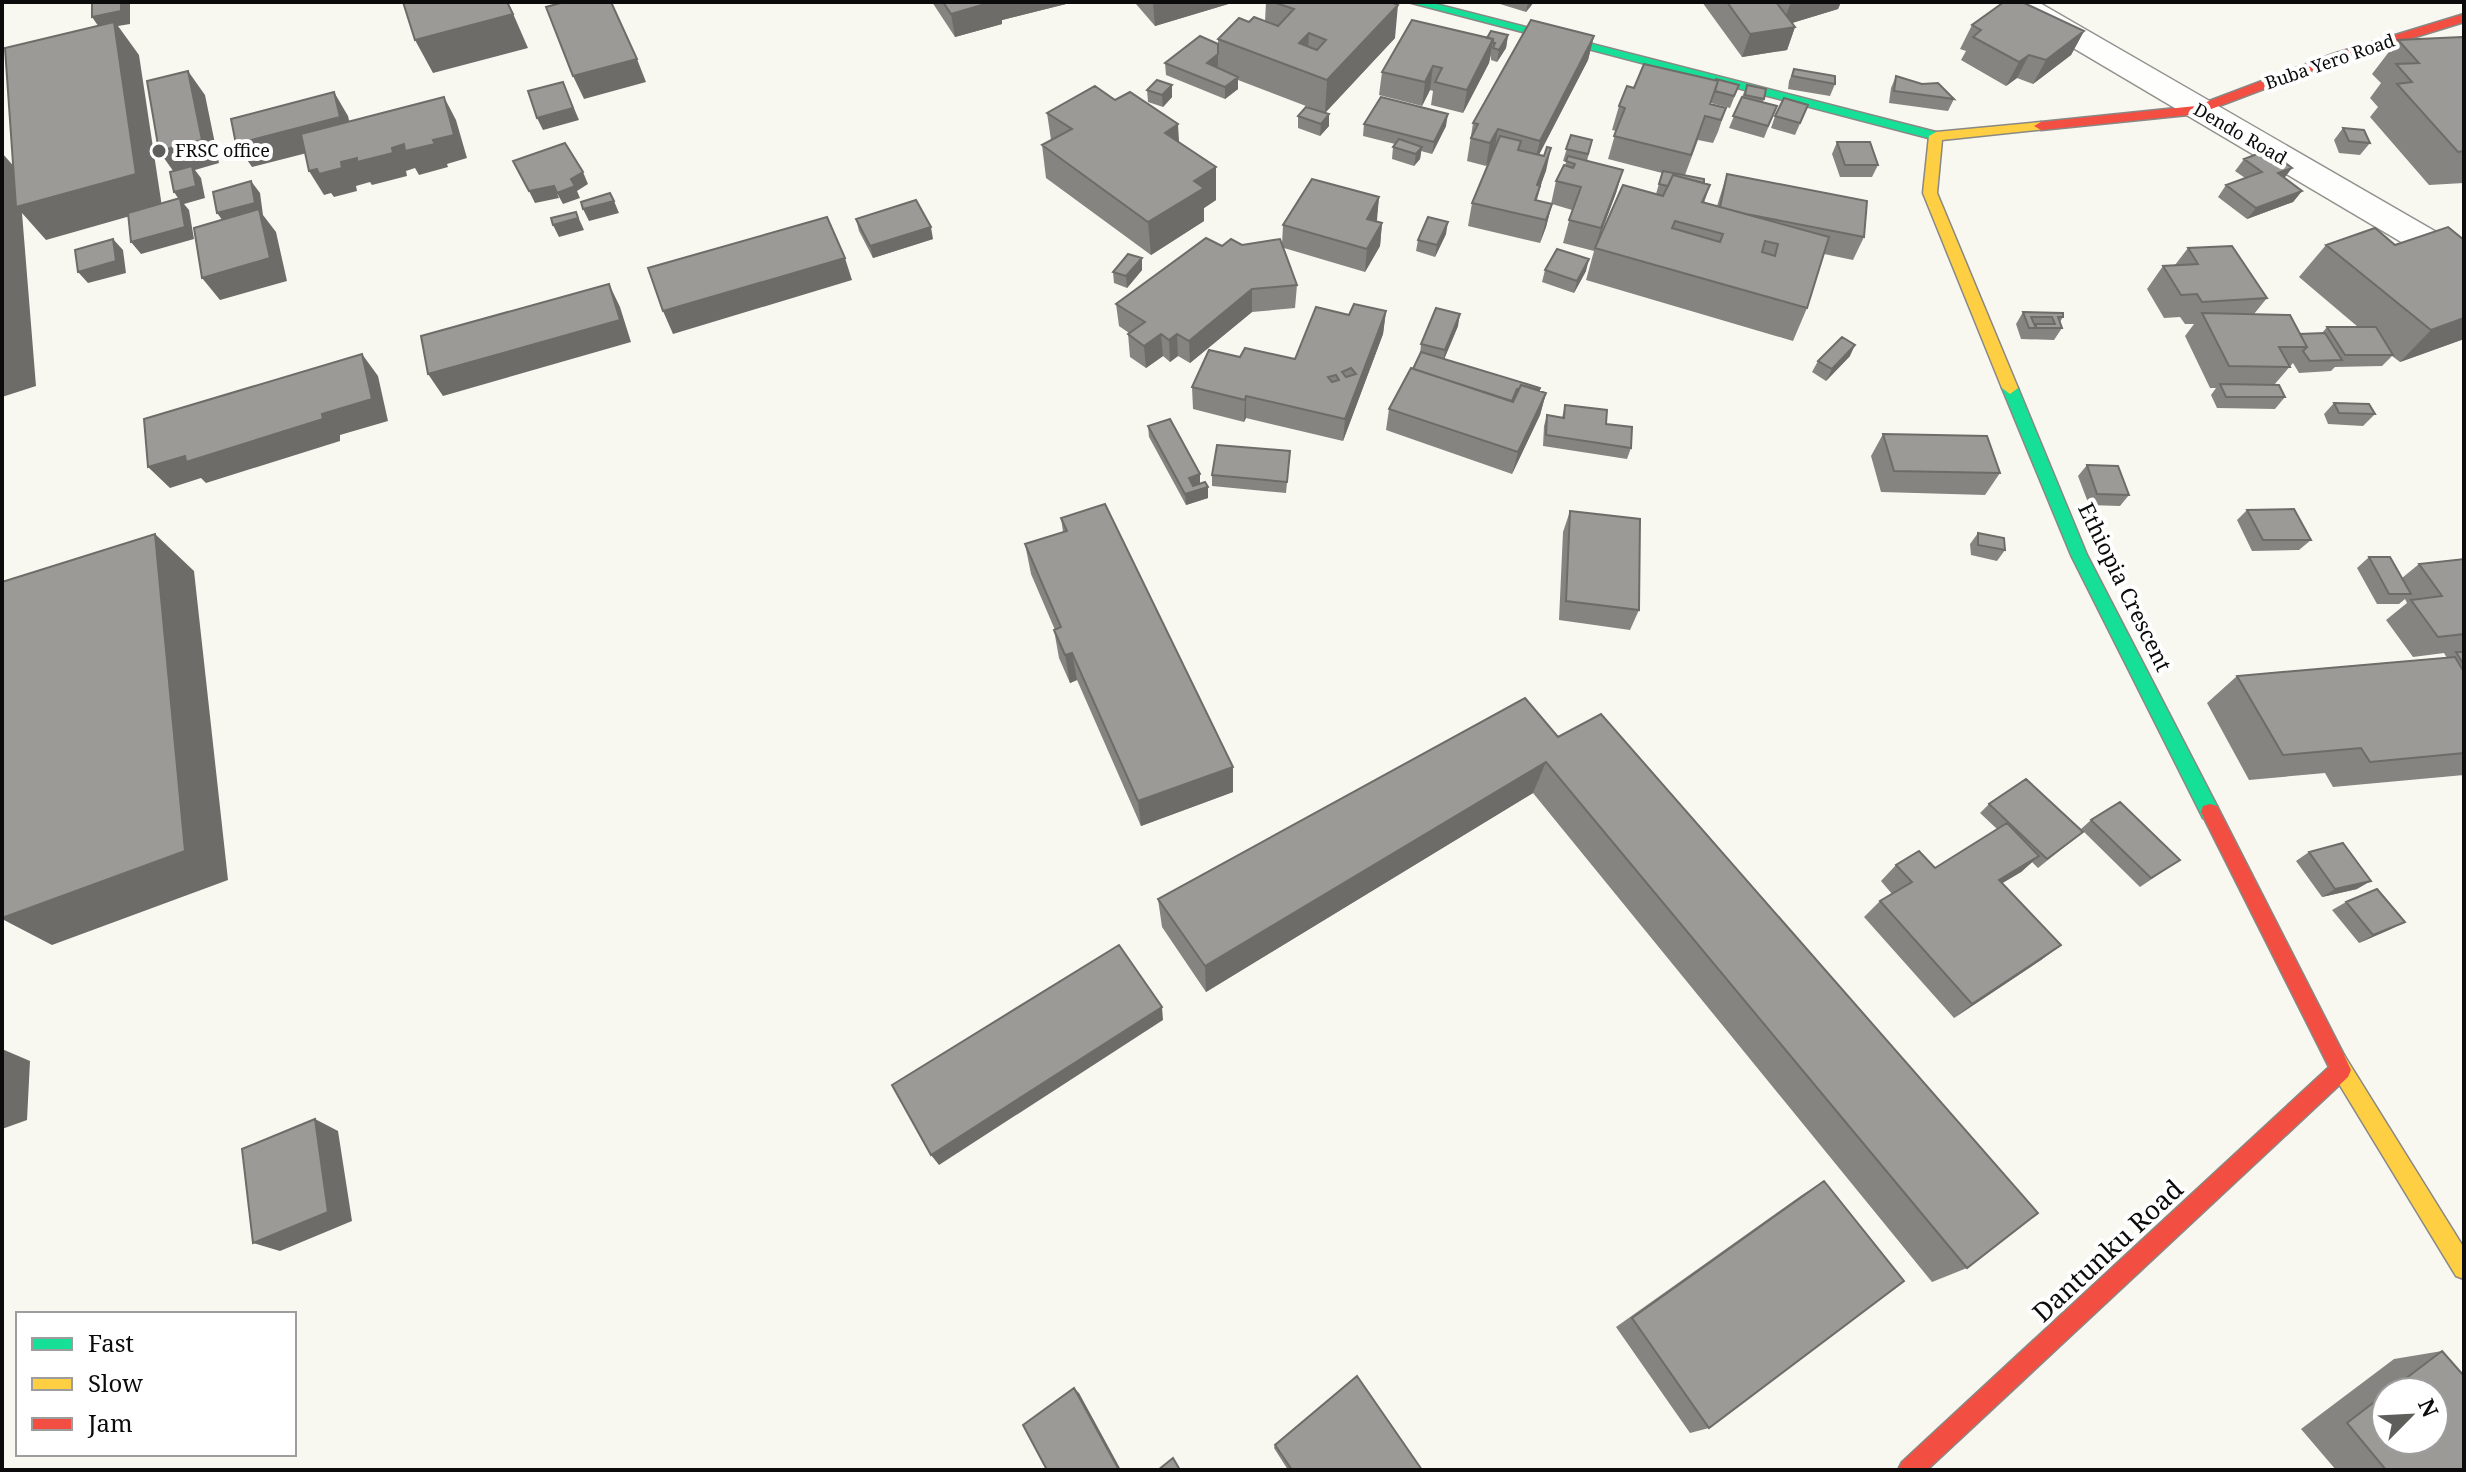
<svg xmlns="http://www.w3.org/2000/svg" width="2466" height="1472" font-family="'Noto Serif',serif">
  <style>
    .lines { fill: none; stroke-linecap: round; stroke-linejoin: round }
    .street-casing { stroke: #92928e; stroke-width: 3 }
    .fast-casing { stroke: #898885; stroke-width: 3 }
    .slow-casing { stroke: #898885; stroke-width: 3 }
    .jam-casing { stroke: #898885; stroke-width: 3 }
    .street { fill: #fefefd; fill-rule: evenodd }
    .fast { fill: #16e098; fill-rule: evenodd }
    .slow { fill: #ffcf43; fill-rule: evenodd }
    .jam { fill: #f24e42; fill-rule: evenodd }
    .wall { fill: #868481; fill-rule: evenodd }
    .shaded-wall { fill: #6d6c69 }
    .building { fill: #9c9a96; stroke: #6d6c69; stroke-width: 2; fill-rule: evenodd }
    .poi-dot { fill: #5e5e5b; stroke: #fff; stroke-width: 3 }
    .labels { text-anchor: middle; stroke-width: 8; stroke-linejoin: round; paint-order: stroke }
    .far-street-label { font-size: 18px; fill: #0b0b0b; stroke: #fff }
    .far-poi-label { font-size: 18px; fill: #0b0b0b; stroke: #fff; text-anchor: start }
    .street-label { font-size: 22px; fill: #0b0b0b; stroke: #fff }
    .near-street-label { font-size: 26px; fill: #0b0b0b; stroke: #fff }
  </style>
  <rect width="100%" height="100%" fill="#f9f8f0"/>
  <g class="lines">
    <g class="street-casing">
      <path id="street" d="M2002,2H2038L2464,248V276L2452,272L2006,8Z"/>
    </g>
    <g class="fast-casing">
      <path id="fast" d="M1408,2H1428L1936,132L1943,136L1936,140Z
        M2010,382L2018,388L2087,555L2217,806L2219,812L2217,818L2210,820L2203,818L2071,555L2002,388Z"/>
    </g>
    <g class="slow-casing">
      <path id="slow" d="M2041,122L2048,126L2046,129L1942,140L1937,193L2018,388L2010,394L2002,388L1923,193L1929,136L1936,132Z
        M2337,1052L2344,1055L2464,1248V1279L2456,1276L2330,1069L2327,1062L2330,1055Z"/>
    </g>
    <g class="jam-casing">
      <path id="jam" d="M2464,14V22L2341,60L2198,114L2041,130L2034,126L2041,122L2196,106L2333,54Z
        M2210,804L2217,806L2344,1055L2351,1070L2348,1077L1927,1470H1898L1902,1462L2329,1067L2201,812L2203,806Z"/>
    </g>
    <use href="#street" class="street"/>
    <use href="#fast" class="fast"/>
    <use href="#slow" class="slow"/>
    <use href="#jam" class="jam"/>
  </g>
  <path class="wall" d="M932,2H1065L1066,4L1002,20V24L955,37Z
    M1136,2H1235L1155,26L1136,4Z
    M1266,2H1391L1395,38L1325,113L1329,114V126L1320,136L1298,128V116L1319,111L1238,80V89L1225,99L1166,75L1165,63L1218,44V39L1249,22L1265,21Z
    M1501,2H1534L1526,12L1500,4Z
    M1702,2H1841L1838,9L1792,23L1795,27L1787,50L1742,57Z
    M1531,20L1594,36L1588,60L1539,155L1544,156L1547,147L1551,148L1537,200L1551,204L1556,181L1564,165L1565,166L1566,162L1563,161L1571,135L1592,140L1587,161L1623,170L1616,193L1597,244L1623,185L1656,194L1662,173L1608,159L1616,131L1612,130L1619,106L1627,86L1634,88L1644,64L1715,80L1716,79L1739,85L1730,108L1711,103L1710,104L1726,108L1718,132L1713,143L1698,140L1685,175L1704,179V183L1710,185L1704,203L1717,206L1727,174L1867,201L1864,237L1853,260L1824,254L1807,308L1793,341L1586,280L1594,251L1563,243L1572,210L1552,204L1546,227L1540,243L1468,226L1472,203L1490,159L1486,166L1467,161L1473,123Z
    M1972,25L2084,31L2071,55L2033,84L2017,78L2006,86L1961,60L1966,51L1960,49Z
    M1508,35L1506,48L1497,62L1491,60V55L1489,63L1463,113L1431,105L1433,91L1430,90L1422,106L1379,95L1382,72L1487,38Z
    M2464,39V183L2429,185L2370,117L2378,107L2370,98L2381,83L2372,74L2398,40Z
    M1794,69L1835,84L1830,96L1788,89L1789,81Z
    M1896,76L1954,99L1948,111L1889,103L1891,88Z
    M1172,85V97L1163,107L1148,102L1147,90Z
    M1747,85L1764,99L1763,102L1772,118L1764,138L1729,128Z
    M1047,113L1179,142L1216,167V200L1204,208V221L1151,255L1046,178L1042,145L1051,140Z
    M1775,116L1803,117L1795,135L1771,128Z
    M1364,124L1446,126L1432,154L1421,151L1420,159L1414,166L1392,159L1393,147L1395,144L1363,136Z
    M2343,128L2370,143L2360,155L2339,153L2334,140Z
    M1837,142L1878,165L1872,177H1840L1832,154Z
    M2244,159L2302,191L2293,202L2247,219L2218,197L2226,185L2245,178L2235,171Z
    M1379,197L1376,222L1382,223L1380,246L1365,272L1284,248L1297,285L1295,308L1252,312L1190,363L1178,356L1170,362L1163,356L1146,368L1130,357L1128,334L1129,333L1119,326L1116,304L1222,246L1282,244L1283,225Z
    M856,219L933,239L873,258L859,231Z
    M1446,234L1435,257L1416,251L1418,240Z
    M2464,240V339L2400,362L2392,356L2382,366L2335,367L2331,371L2299,373L2293,363L2274,385L2285,397L2275,409L2217,408L2211,395L2216,388H2210L2185,336L2194,324H2185L2180,317L2164,318L2147,289L2163,266L2175,265L2188,248L2267,298L2254,314L2300,334L2322,333L2327,327H2358L2299,277L2326,245H2395Z
    M1142,270L1127,288L1114,283L1113,272Z
    M1545,270L1586,271L1574,293L1542,282Z
    M1386,311L1383,334L1343,441L1246,418L1244,422L1193,409L1192,387L1240,357L1295,359L1349,315Z
    M2023,312L2063,317L2060,322L2062,328L2054,340L2021,339L2016,324Z
    M1458,326L1444,359L1546,393L1540,415L1512,474L1386,430L1389,409L1420,355L1421,344Z
    M1850,356L1826,381L1812,372L1818,361Z
    M2334,403L2375,414L2363,426L2328,424L2324,414Z
    M1565,405L1606,424L1631,448L1627,459L1543,446L1544,426L1547,415L1562,418Z
    M1148,426L1200,474V483L1208,487V498L1186,505L1149,437Z
    M1883,434L2000,473L1985,495L1881,492L1871,456Z
    M1290,451L1286,493L1212,486V475Z
    M2087,465L2129,495L2120,506L2089,505L2078,476Z
    M2247,510L2311,540L2299,550L2252,551L2237,520Z
    M1570,511L1639,610L1630,630L1559,620L1563,532Z
    M1061,518L1233,792L1141,826L1077,680L1070,683L1059,658L1054,630H1055L1031,574L1025,544L1063,532Z
    M1978,533L2005,550L1997,561L1971,555L1970,544Z
    M2369,557L2402,578L2419,564L2464,559V775L2333,787L2325,773L2249,780L2207,703L2237,676L2447,658L2444,653L2413,657L2386,620L2407,603L2405,599L2399,604H2377L2357,568Z
    M1525,698L1967,1268L1932,1282L1533,793L1206,992L1162,927L1158,899Z
    M1989,804L2083,832L2038,868L2032,862L2021,872L2002,883L2061,945L2041,960L1954,1018L1864,917L1880,901L1892,894L1881,881L1896,865L1935,868L1997,829L1980,813Z
    M2091,820L2180,860L2140,887L2081,829Z
    M2309,852L2357,889L2322,897L2296,861Z
    M2346,902L2391,929L2359,943L2332,910Z
    M1824,1181L1709,1428L1690,1433L1616,1327L1802,1195Z
    M2442,1351L2464,1470H2336L2301,1429L2394,1359ZM2386,1392H2434L2386,1440Z
    M1275,1445L1422,1470H1288L1274,1448Z"/>
  <path class="shaded-wall" d="M121,2H130V24L118,26L139,55L162,207L46,240L22,213L36,386L2,397V153L18,171L101,30L92,17Z
    M508,2L528,48L433,73L415,40Z
    M992,2H1065L1066,4L1002,20V24L955,37L951,14Z
    M1153,2H1235L1155,26Z
    M1528,2H1534L1526,12Z
    M1791,2H1841L1838,9L1782,26Z
    M1398,5L1395,38L1325,113L1327,80Z
    M1795,27L1787,50L1742,57L1750,34Z
    M2084,31L2071,55L2033,84L2046,60Z
    M1309,33L1307,67L1299,43Z
    M1508,35L1506,48L1497,62L1499,50Z
    M1594,36L1588,60L1534,164L1540,141Z
    M1493,39L1489,63L1463,113L1467,90Z
    M1218,54V66L1208,75L1207,63Z
    M2029,55L2017,78L2006,86L2019,62Z
    M637,59L646,82L584,99L573,76Z
    M1433,66L1430,90L1422,106L1425,82Z
    M188,71L205,95L219,163L195,170L201,178L205,198L184,204L189,210L194,239L141,254L131,242L180,201L174,192L176,175L159,151Z
    M1238,77V89L1225,99V87Z
    M563,82L579,120L543,130L537,118Z
    M1172,85V97L1163,107L1162,95Z
    M334,92L348,116L354,141L252,167L236,144Z
    M444,97L456,120L467,158L447,164L448,167L419,175L415,168L406,171L407,176L372,185L370,182L356,186L357,191L334,197L331,193L324,195L309,171L404,144L433,140Z
    M1329,114V126L1320,136L1321,124Z
    M1448,114L1446,126L1432,154L1434,142Z
    M1178,124L1180,158L1165,133Z
    M1498,129L1494,153L1486,166L1490,143Z
    M1422,147L1420,159L1414,166L1416,154Z
    M1551,148L1546,171L1532,208L1537,185Z
    M1216,167V200L1204,208V221L1151,255L1148,222L1194,181Z
    M2292,168L2283,180L2278,173Z
    M1623,170L1616,193L1594,251L1601,228Z
    M583,172L588,184L577,191L580,198L563,204L557,193L571,179Z
    M251,181L260,193L263,215L276,232L287,281L220,300L202,278L226,225L217,213Z
    M554,186L559,198L535,203L529,191Z
    M2302,191L2293,202L2247,219L2256,208Z
    M1379,197L1377,220L1365,242L1367,219Z
    M614,201L619,213L589,221L583,209Z
    M1552,204L1546,227L1540,243L1546,220Z
    M576,212L584,230L559,237L553,225Z
    M1448,222L1446,234L1435,257L1437,245Z
    M1382,223L1380,246L1365,272L1367,249Z
    M931,227L933,239L873,258L870,246Z
    M113,239L123,250L126,273L88,283L78,272Z
    M845,258L852,280L673,334L663,311Z
    M1142,258V270L1127,288L1126,276Z
    M1589,259L1586,271L1574,293L1577,281Z
    M609,284L620,307L631,342L443,396L428,374Z
    M1252,289V312L1190,363L1189,341Z
    M1386,311L1383,334L1343,441L1345,419Z
    M1460,314L1458,326L1443,362L1445,350Z
    M2464,318V339L2400,362L2431,330Z
    M1161,334L1163,356L1146,368L1144,346Z
    M1177,334L1178,356L1170,362L1169,340Z
    M1855,345L1850,356L1826,381L1832,369Z
    M362,354L378,376L388,421L340,435V441L206,483L201,478L170,488L148,467L322,414Z
    M1546,393L1540,415L1512,474L1518,452Z
    M1246,396V418L1244,422L1245,400Z
    M1200,474V485L1189,489V478Z
    M1208,487V498L1186,505L1185,494Z
    M155,534L194,571L228,880L52,945L2,919V918Z
    M1072,653L1077,680L1070,683L1065,655Z
    M1546,762L1533,793L1206,992L1205,966Z
    M1233,767V792L1141,826L1138,801Z
    M2039,856L2021,872L1981,896L1999,880Z
    M2371,881L2357,889L2322,897L2335,889Z
    M2405,922L2391,929L2359,943L2373,935Z
    M2061,945L2041,960L1954,1018L1972,1004Z
    M1162,1007L1163,1020L939,1165L931,1155Z
    M2,1049L30,1061L27,1120L2,1129Z
    M315,1119L338,1131L352,1221L280,1251L253,1243Z
    M1074,1388L1079,1393L1121,1470H1119Z"/>
  <path class="building" d="M92,2H121V11L92,17Z
    M403,2H507L513,14L415,40Z
    M564,2H611L637,59L573,76L546,7Z
    M943,2H992L951,14Z
    M1273,2H1391L1398,5L1327,80L1218,39L1239,18L1249,22L1254,17L1278,26L1294,9ZM1309,33L1326,40L1317,50L1299,43Z
    M1727,2H1776L1795,27L1750,34Z
    M2004,2H2022L2084,31L2046,60L2029,55L2019,62L1973,37L1981,30L1972,25Z
    M1412,20L1493,39L1467,90L1435,82L1442,68L1433,66L1425,82L1382,72Z
    M1531,20L1594,36L1540,141L1498,129L1490,143L1471,138L1478,124L1473,123Z
    M114,22L136,174L16,207L5,48Z
    M1491,31L1508,35L1499,50L1493,48L1495,43H1493V39L1487,38Z
    M1200,36L1218,44V54L1207,63L1238,77L1225,87L1165,63Z
    M2462,37L2464,39V151L2458,152L2397,84L2412,82L2396,64L2419,63L2398,40Z
    M1644,64L1718,81L1710,104L1726,108L1721,120L1705,116L1691,155L1614,136L1625,108L1619,106L1627,86L1634,88Z
    M1794,69L1835,76V84L1792,76Z
    M188,71L202,140L159,151L147,81Z
    M1896,76L1922,84L1938,83L1954,99L1894,91Z
    M1716,79L1739,85L1734,96L1715,91L1718,81L1715,80Z
    M1157,80L1172,85L1162,95L1147,90Z
    M563,82L573,108L537,118L528,91Z
    M1747,85L1766,89L1764,99L1745,95Z
    M1095,86L1115,100L1130,92L1178,124L1165,133L1216,167L1194,181L1204,188L1148,222L1042,145L1072,129L1047,113Z
    M334,92L340,117L236,144L231,119Z
    M444,97L454,135L433,140L435,144L405,151L404,144L392,148L393,153L357,162V158L341,162L342,168L319,174L317,169L309,171L301,134Z
    M1381,97L1448,114L1434,142L1364,124Z
    M1742,97L1777,106L1768,126L1733,116Z
    M1784,98L1808,105L1800,123L1775,116Z
    M1306,107L1329,114L1321,124L1298,116Z
    M2343,128L2364,130L2370,143L2349,141Z
    M1571,135L1592,140L1588,154L1566,149Z
    M1500,136L1521,141L1518,150L1544,156L1547,147L1551,148L1537,185L1540,186L1535,200L1552,204L1546,220L1472,203Z
    M1399,139L1422,147L1416,154L1393,147Z
    M1837,142H1870L1878,165H1845Z
    M565,143L583,172L571,179L575,186L557,193L554,186L529,191L513,161Z
    M2268,150L2292,168L2278,173L2302,191L2256,208L2226,185L2262,172L2244,159Z
    M1568,156L1623,170L1601,228L1569,220L1581,187L1556,181L1564,165L1573,168L1575,164L1566,161Z
    M192,166L196,186L174,192L170,172Z
    M1663,171L1704,179V183L1673,175L1668,186L1659,184Z
    M1727,174L1867,201L1864,237L1746,214L1720,207Z
    M1673,175L1710,185L1702,202L1829,237L1807,308L1595,248L1623,185L1663,196ZM1675,221L1723,234L1720,242L1672,228ZM1765,241L1778,244L1775,256L1762,252Z
    M1312,179L1379,197L1367,219L1382,223L1367,249L1283,225Z
    M251,181L255,203L217,213L213,192Z
    M610,193L614,201L583,209L581,202Z
    M180,198L185,227L131,242L128,213Z
    M916,200L931,227L870,246L856,219Z
    M259,209L270,258L202,278L194,228Z
    M576,212L578,218L553,225L551,218Z
    M827,217L845,258L663,311L648,268Z
    M1428,217L1448,222L1437,245L1418,240Z
    M2448,227L2464,240V318L2431,330L2326,245L2375,228L2395,245Z
    M1206,238L1222,246L1231,239L1242,245L1280,239L1297,285L1252,289L1189,341L1177,334L1169,340L1161,334L1144,346L1128,334L1145,322L1116,304Z
    M113,239L116,261L78,272L75,250Z
    M2232,246L2267,298L2202,302L2197,294L2181,295L2163,266L2198,264L2188,248Z
    M1557,249L1589,259L1577,281L1545,270Z
    M1128,254L1142,258L1126,276L1113,272Z
    M609,284L620,320L428,374L421,336Z
    M1354,304L1386,311L1345,419L1246,396L1245,400L1192,387L1209,350L1240,357L1245,348L1295,359L1316,307L1349,315ZM1351,368L1356,374L1346,377L1342,372ZM1336,375L1339,380L1332,382L1328,377Z
    M1436,308L1460,314L1445,350L1421,344Z
    M2023,312L2063,313V317H2058L2062,328H2036V324H2055L2052,317H2031L2036,328H2029Z
    M2202,313L2290,315L2307,347H2279L2290,367L2229,366Z
    M2327,327H2376L2393,355H2345Z
    M2325,333L2342,360L2310,361L2303,351L2307,347L2300,334Z
    M1842,337L1855,345L1832,369L1818,361Z
    M1421,352L1540,388L1539,390L1521,385L1519,389H1517L1512,401L1413,369Z
    M362,354L372,399L322,414L323,419L186,462L185,456L148,467L144,419Z
    M1411,368L1513,402L1521,385L1546,393L1518,452L1389,409Z
    M2220,384L2279,385L2285,397H2226Z
    M2334,403L2369,404L2375,414L2339,413Z
    M1565,405L1607,410L1606,424L1632,427L1631,448L1546,435L1547,415L1564,418Z
    M1170,419L1200,474L1189,478L1193,486L1205,482L1208,487L1185,494L1148,426Z
    M1883,434L1987,436L2000,473L1894,471Z
    M1217,445L1290,451L1287,482L1212,475Z
    M2087,465L2118,466L2129,495L2097,494Z
    M1105,504L1233,767L1138,801L1072,653L1065,655L1054,630L1061,627L1025,544L1067,531L1061,518Z
    M2294,509L2311,540H2263L2247,510Z
    M1570,511L1640,519L1639,610L1566,601Z
    M1978,533L2004,538L2005,550L1978,545Z
    M155,534L185,851L2,918V582Z
    M2369,557H2390L2411,594H2389Z
    M2464,559V634L2438,637L2411,600L2442,596L2419,564Z
    M2456,652H2464V665Z
    M2455,657L2464,672V753L2370,762L2361,748L2283,755L2237,676Z
    M1525,698L1558,737L1601,714L2038,1213L1967,1268L1546,762L1205,966L1158,899Z
    M2026,779L2083,832L2047,859L1989,804Z
    M2120,802L2180,860L2151,878L2091,820Z
    M2007,823L2039,856L1999,880L2061,945L1972,1004L1880,901L1912,882L1896,865L1919,851L1935,868Z
    M2343,843L2371,881L2335,889L2309,852Z
    M2377,889L2405,922L2373,935L2346,902Z
    M1119,945L1162,1007L931,1155L892,1085Z
    M315,1119L328,1212L253,1243L242,1149Z
    M1824,1181L1904,1281L1709,1428L1632,1318Z
    M2442,1351L2464,1376V1470H2386L2347,1423L2386,1393V1440H2434V1392H2388Z
    M1357,1376L1422,1470H1292L1275,1445Z
    M1074,1388L1119,1470H1047L1023,1425Z
    M1173,1458L1180,1470H1158Z"/>
  <circle class="poi-dot" cx="159" cy="151" r="8"/>
  <g class="labels">
    <g class="far-street-label">
      <text transform="translate(2330 62) rotate(-19)" y="6">Buba Yero Road</text>
      <text transform="translate(2240 134) rotate(30)" y="6">Dendo Road</text>
    </g>
    <g class="far-poi-label">
      <text x="175" y="157">FRSC office</text>
    </g>
    <g class="street-label">
      <text transform="translate(2125 587) rotate(64)" y="8">Ethiopia Crescent</text>
    </g>
    <g class="near-street-label">
      <text transform="translate(2108 1251) rotate(-43)" y="9">Dantunku Road</text>
    </g>
  </g>
  <rect width="2466" height="1472" fill="none" stroke="#0b0b0b" stroke-width="8"/>
  <rect x="16" y="1312" width="280" height="144" fill="#ffffff" stroke="#9d9d9d" stroke-width="2"/>
  <rect x="32" y="1338" width="40" height="12" fill="#16e098" stroke="#9d9d9d" stroke-width="2"/>
  <text x="88" y="1352" font-size="24" fill="#0b0b0b">Fast</text>
  <rect x="32" y="1378" width="40" height="12" fill="#ffcf43" stroke="#9d9d9d" stroke-width="2"/>
  <text x="88" y="1392" font-size="24" fill="#0b0b0b">Slow</text>
  <rect x="32" y="1418" width="40" height="12" fill="#f24e42" stroke="#9d9d9d" stroke-width="2"/>
  <text x="88" y="1432" font-size="24" fill="#0b0b0b">Jam</text>
  <g transform="translate(2410 1416) rotate(66)"><circle r="38" fill="#ffffff" stroke="#9d9d9d" stroke-width="2"/>
  <path d="M0-6L14 30L0 20L-14 30Z" fill="#5e5e5b"/>
  <text y="-12" font-size="22" font-weight="bold" text-anchor="middle" fill="#0b0b0b">N</text>
  </g>
</svg>
